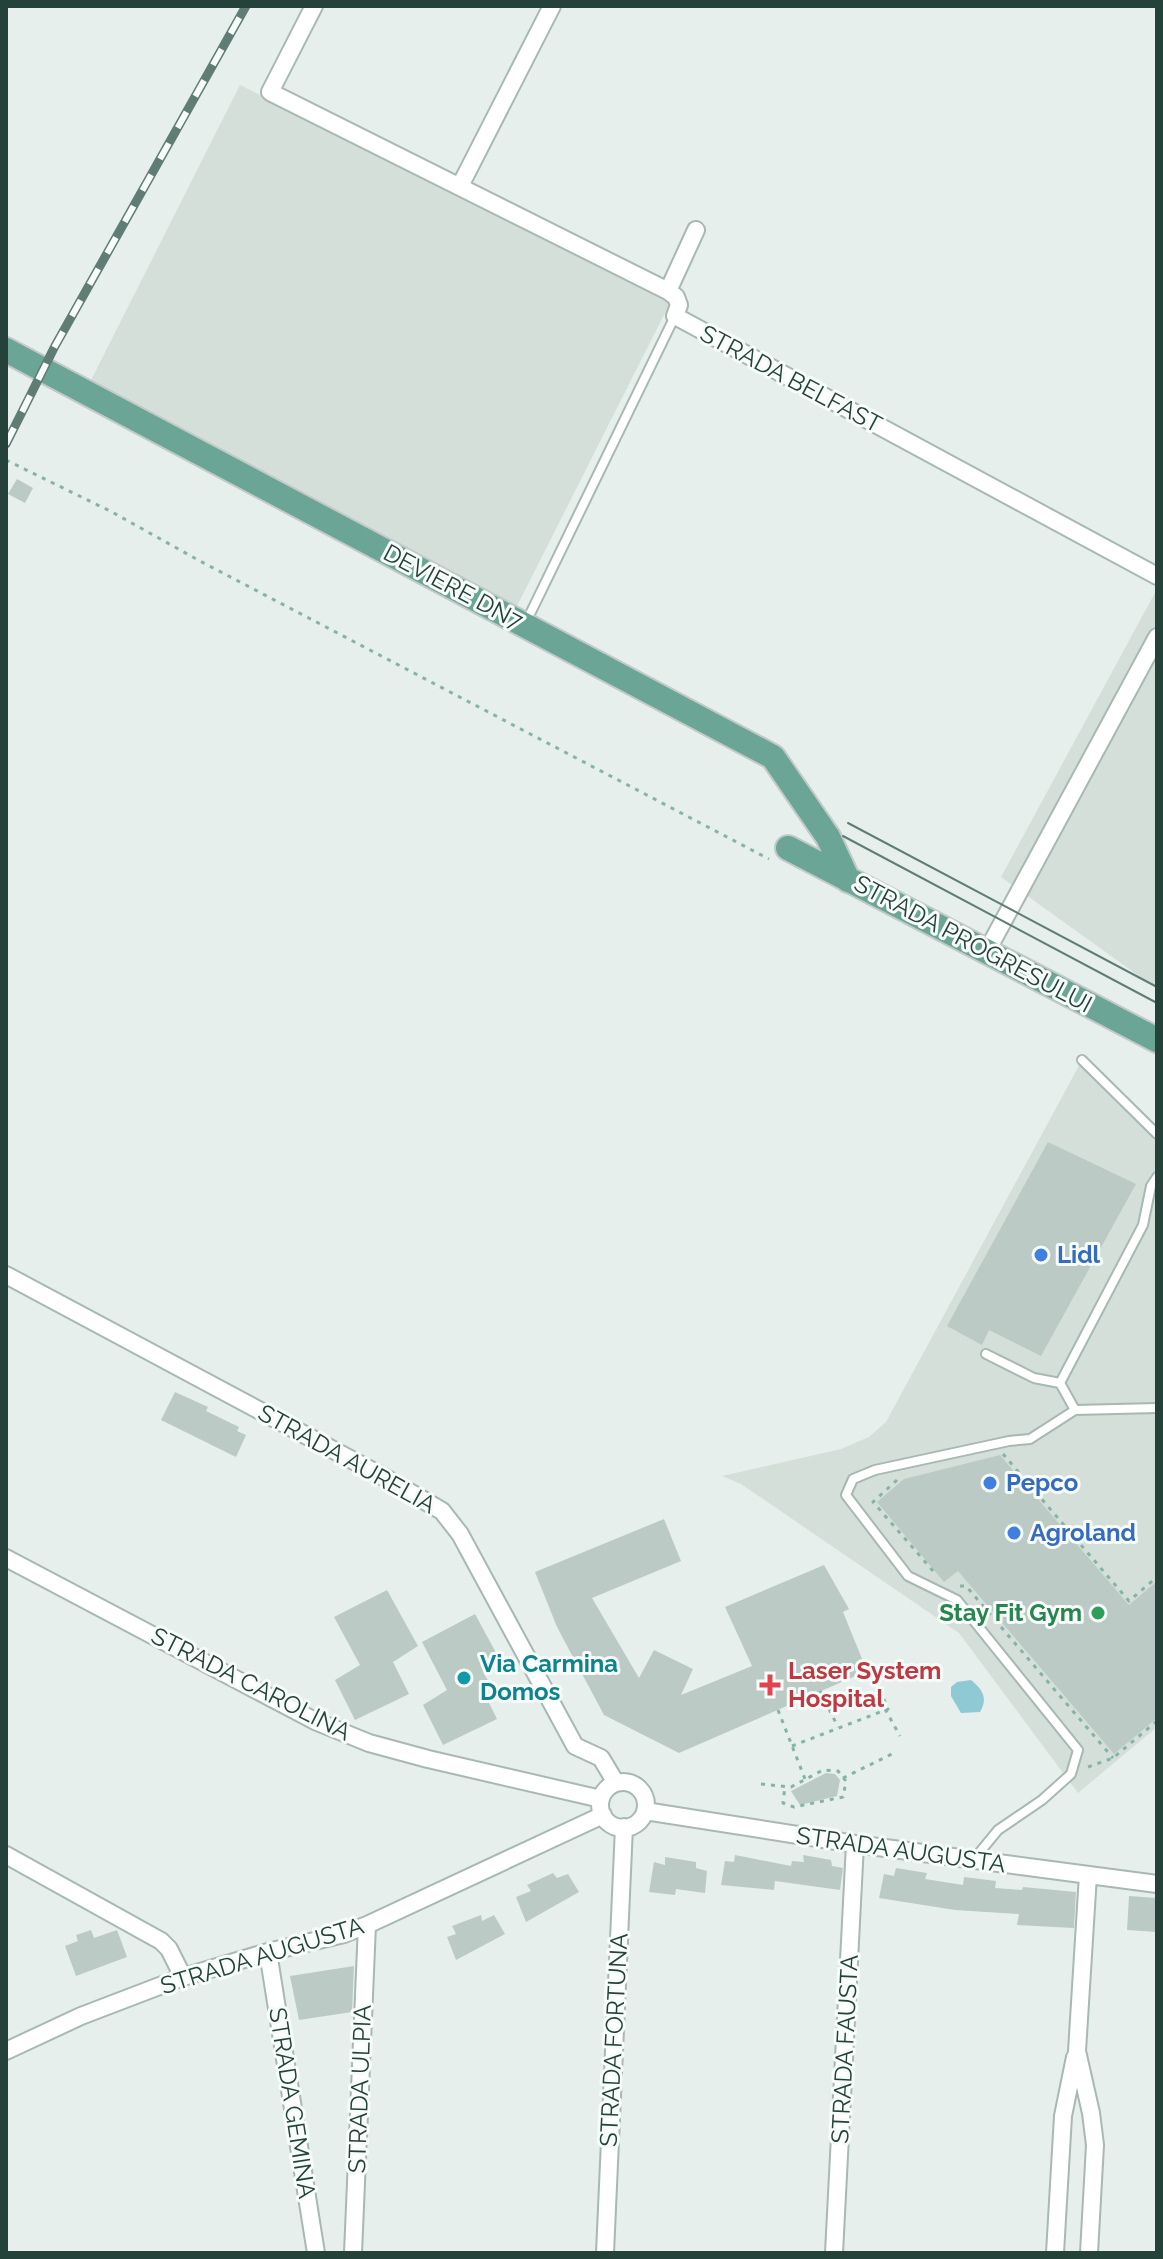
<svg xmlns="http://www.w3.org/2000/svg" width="1163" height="2259" font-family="Raleway,sans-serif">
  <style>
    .built { fill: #d4dfda }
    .water { fill: #8ec9d4 }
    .building { fill: #bbcac4 }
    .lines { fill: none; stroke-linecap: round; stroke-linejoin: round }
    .lane-casing { stroke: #a8b8b2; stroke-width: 12 }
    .street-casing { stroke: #a8b8b2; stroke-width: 20 }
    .primary-casing { stroke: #c2cac8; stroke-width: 28 }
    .path { stroke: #86b3a5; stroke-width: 3; stroke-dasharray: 4 6; stroke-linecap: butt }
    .lane { stroke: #fff; stroke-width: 8 }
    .street { stroke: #fff; stroke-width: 16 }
    .primary { stroke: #6aa596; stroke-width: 24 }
    .tram { stroke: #5f7d75; stroke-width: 2 }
    .rail-casing { stroke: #5f7d75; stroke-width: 9 }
    .rail { stroke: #f7fbf9; stroke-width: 6; stroke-dasharray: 18; stroke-linecap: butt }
    .shop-dot { fill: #3f7fe0; stroke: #f7fbf9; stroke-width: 3 }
    .leisure-dot { fill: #2e9e5b; stroke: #f7fbf9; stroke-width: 3 }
    .culture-dot { fill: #0f9aa8; stroke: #f7fbf9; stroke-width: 3 }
    .health-dot { fill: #e0444e; stroke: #f7fbf9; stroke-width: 3 }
    .labels { text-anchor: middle; stroke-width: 6; stroke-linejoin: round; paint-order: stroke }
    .street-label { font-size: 24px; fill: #24423a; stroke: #f7fbf9 }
    .shop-label { font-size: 24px; font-weight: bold; fill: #366cbe; stroke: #f7fbf9; text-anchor: start }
    .leisure-label { font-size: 24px; font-weight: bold; fill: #27864d; stroke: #f7fbf9; text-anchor: end }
    .culture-label { font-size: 24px; font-weight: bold; fill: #0d838f; stroke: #f7fbf9; text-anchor: start }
    .health-label { font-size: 24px; font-weight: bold; fill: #be3a42; stroke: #f7fbf9; text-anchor: start }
  </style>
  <rect width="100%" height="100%" fill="#e6efeb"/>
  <path class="built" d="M240,85L671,301L513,614L82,398Z
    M1157,589V989L1001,877Z
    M1082,1060L1157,1134V1727L1078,1793L959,1633L741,1484L722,1476L841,1449L869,1437L886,1422Z"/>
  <path class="water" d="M971,1680C983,1690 988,1698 980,1712L961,1713L951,1696V1687L957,1682Z"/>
  <path class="building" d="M17,479L33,488L25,503L8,494Z
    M1048,1142L1136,1184L1041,1356L989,1330L982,1345L947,1326Z
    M175,1392L208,1407L206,1411L239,1427L237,1431L246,1435L236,1457L161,1420Z
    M1000,1455L1129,1605L1157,1581V1718L1114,1754L958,1571L944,1582L877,1502L904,1479Z
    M664,1519L681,1561L592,1598L639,1678L654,1650L693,1669L681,1695L752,1666L725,1607L824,1565L849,1609L843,1612L867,1671L679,1753L604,1715L557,1627L535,1572Z
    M387,1590L418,1646L393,1662L409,1694L355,1720L335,1680L360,1665L334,1617Z
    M475,1614L501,1662L484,1674L489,1682L481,1687L497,1719L443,1745L423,1705L447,1690L422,1642Z
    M826,1773L835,1774L840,1780L837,1796L800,1805L791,1791Z
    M735,1855L791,1866L792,1861L804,1862L803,1855L831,1860L832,1866L843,1868L840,1890L775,1881L774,1890L721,1885L725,1861L734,1862Z
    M665,1857L696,1862V1868L707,1871L705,1893L676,1889L675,1895L649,1892L654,1862L665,1865Z
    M896,1868L927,1873L925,1879L963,1885L964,1877L996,1881L995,1888L1022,1890L1023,1887L1076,1892L1074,1928L1017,1925L1019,1914L955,1910L879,1898L884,1874L894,1876Z
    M553,1873L557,1878L568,1874L579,1892L526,1922L516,1897L531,1891L527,1885Z
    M1129,1896L1157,1898V1932L1127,1930Z
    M481,1915L482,1921L494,1915L505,1934L456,1960L447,1937L456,1934L452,1926Z
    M91,1930L94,1938L117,1930L127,1957L76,1976L65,1946L78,1941L76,1935Z
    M354,1966L352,2012L299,2020L290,1976Z"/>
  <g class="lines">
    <g class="lane-casing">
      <path id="lane" d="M531,612L675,316
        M1082,1060L1157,1134
        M986,1354L1034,1378L1060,1383
        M1075,1410L1060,1383L1143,1225L1151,1186L1157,1177
        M975,1858L998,1830L1042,1800L1071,1774L1078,1750L957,1600L908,1576L846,1495L853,1479L875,1470L1009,1441L1030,1439L1075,1410L1157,1408"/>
    </g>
    <g class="street-casing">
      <path id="street" d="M314,6L270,92L668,291L676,297L679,305L675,316L1157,576
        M460,186L552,6
        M668,291L696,230
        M987,951L1157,637
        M6,1275L382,1476L442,1511L460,1534L575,1746L601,1758L616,1783
        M6,1558L315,1721L369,1743L428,1759L601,1799
        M600 1805a23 23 0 1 1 46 0a23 23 0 1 1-46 0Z
        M645,1811L855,1844L1157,1884
        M6,1855L161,1941L169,1949L183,1977
        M1088,1875L1077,2051L1091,2113L1095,2145L1089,2253
        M268,1952L316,2253
        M6,2051L81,2016L183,1977L268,1952L344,1934L367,1925L603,1815
        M353,2253L367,1925
        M605,2253L624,1827
        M834,2253L855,1844
        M1055,2253L1063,2116L1075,2057"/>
    </g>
    <g class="primary-casing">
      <path id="primary" d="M6,350L773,757L828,837L848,880
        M788,848L1157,1040"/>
    </g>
    <path class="path" d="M6,460L112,512L198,560L769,859
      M1003,1454L1129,1601L1157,1577
      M897,1480L873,1502L934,1572
      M960,1586H966L1113,1758
      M820,1691L838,1727
      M885,1709L900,1736
      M778,1710L805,1779
      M792,1746L888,1709L868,1662L864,1663
      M1088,1767L1113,1758L1157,1721
      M843,1778L896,1752
      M761,1784L791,1787L823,1770L838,1771L846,1781L843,1797L794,1807L783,1803L785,1786"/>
    <use href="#lane" class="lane"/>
    <use href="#street" class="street"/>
    <use href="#primary" class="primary"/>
    <path class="tram" d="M848,823L1157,987
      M843,836L1157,1003"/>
    <g class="rail-casing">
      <path id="rail" d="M6,444L55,346L246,6"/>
    </g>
    <use href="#rail" class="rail"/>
  </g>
  <g class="shop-dot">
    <circle cx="1041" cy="1255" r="8"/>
    <circle cx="990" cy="1483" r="8"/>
    <circle cx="1014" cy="1533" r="8"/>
  </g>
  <circle class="leisure-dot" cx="1098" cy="1613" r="8"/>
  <circle class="culture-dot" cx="464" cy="1678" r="8"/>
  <path class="health-dot" d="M766 1673h8v8h8v8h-8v8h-8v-8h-8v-8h8z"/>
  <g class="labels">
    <g class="street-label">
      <text transform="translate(791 379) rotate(28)" y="8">STRADA BELFAST</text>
      <text transform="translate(453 587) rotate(28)" y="8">DEVIERE DN7</text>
      <text transform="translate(973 944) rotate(28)" y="8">STRADA PROGRESULUI</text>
      <text transform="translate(347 1459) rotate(29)" y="8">STRADA AURELIA</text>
      <text transform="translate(251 1684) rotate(27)" y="8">STRADA CAROLINA</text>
      <text transform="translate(901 1850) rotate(8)" y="8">STRADA AUGUSTA</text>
      <text transform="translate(262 1956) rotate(-17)" y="8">STRADA AUGUSTA</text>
      <text transform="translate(614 2040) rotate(-87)" y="8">STRADA FORTUNA</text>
      <text transform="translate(845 2049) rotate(-87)" y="8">STRADA FAUSTA</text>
      <text transform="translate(360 2089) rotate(-88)" y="8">STRADA ULPIA</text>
      <text transform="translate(292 2103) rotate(81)" y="8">STRADA GEMINA</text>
    </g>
    <g class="shop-label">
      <text x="1057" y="1263">Lidl</text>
      <text x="1006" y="1491">Pepco</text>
      <text x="1030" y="1541">Agroland</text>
    </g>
    <g class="leisure-label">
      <text x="1082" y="1621">Stay Fit Gym</text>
    </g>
    <g class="culture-label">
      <text x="480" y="1672">Via Carmina<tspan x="480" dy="28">Domos</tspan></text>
    </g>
    <g class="health-label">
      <text x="788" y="1679">Laser System<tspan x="788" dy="28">Hospital</tspan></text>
    </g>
  </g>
  <rect width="1163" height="2259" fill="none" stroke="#24423a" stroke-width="16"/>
</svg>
